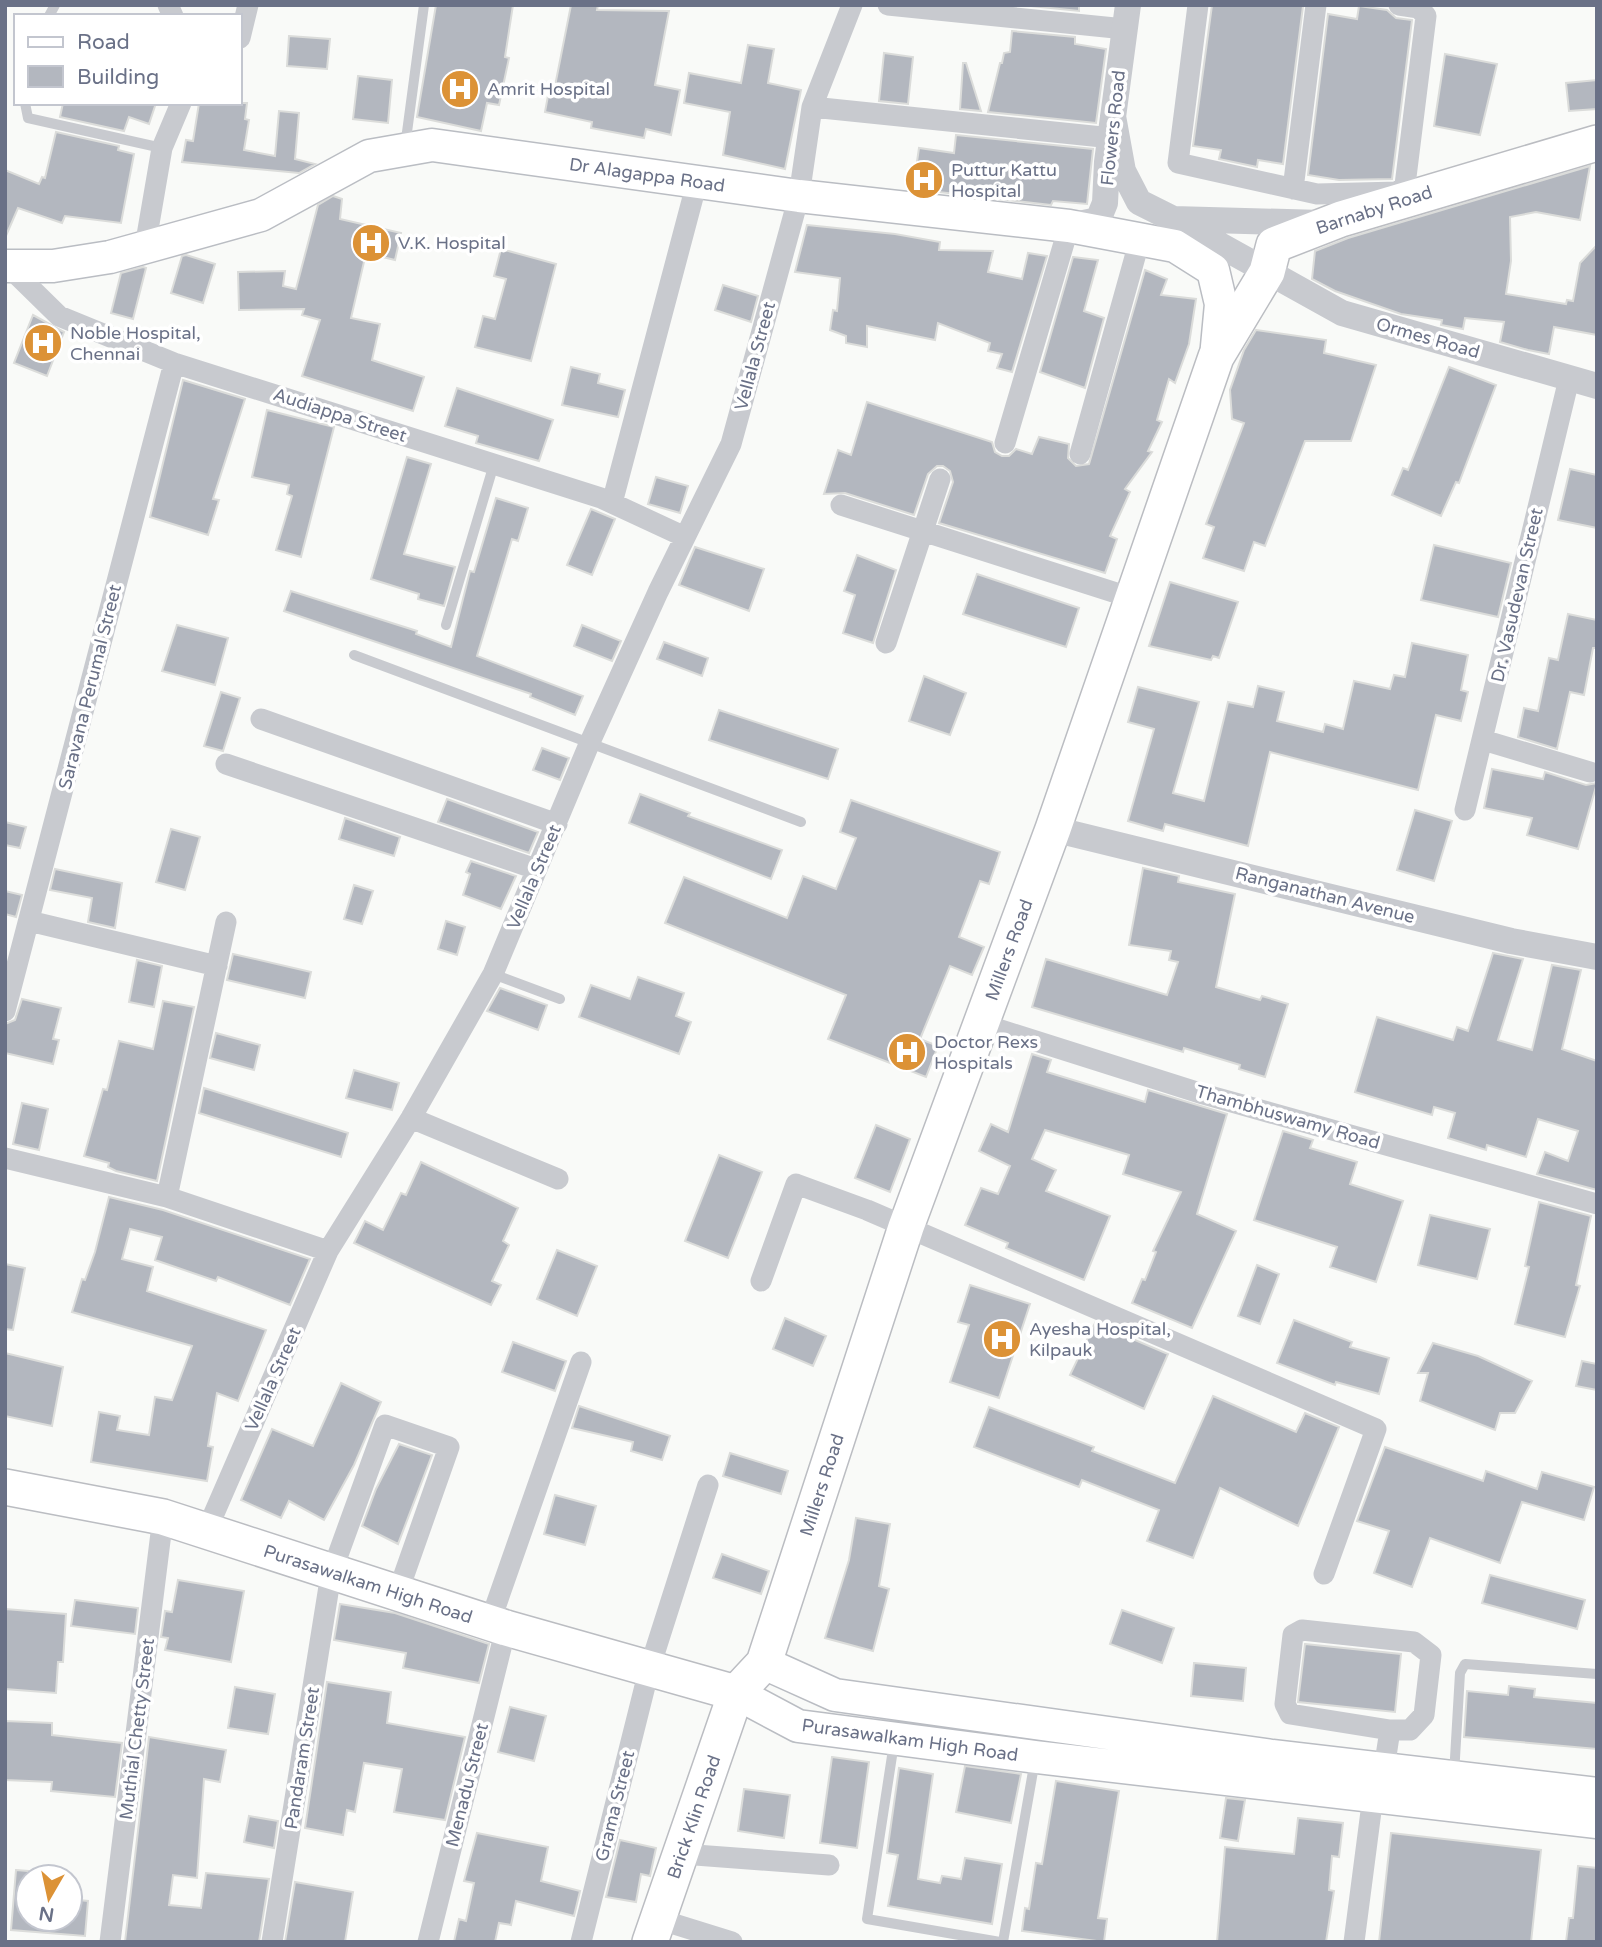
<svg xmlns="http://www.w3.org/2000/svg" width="1602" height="1947" font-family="'Varela Round',sans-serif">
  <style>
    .building { fill: #b3b7bf; stroke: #dbdcda; stroke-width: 2 }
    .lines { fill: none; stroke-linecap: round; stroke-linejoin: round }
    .secondary-casing { stroke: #babdc3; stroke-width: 35 }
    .primary-casing { stroke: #bbbdc2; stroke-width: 38 }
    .service { stroke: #c8cacf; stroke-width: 10 }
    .minor { stroke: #c8cacf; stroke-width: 21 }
    .tertiary { stroke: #c8cacf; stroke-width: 26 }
    .secondary { stroke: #fff; stroke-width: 32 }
    .primary { stroke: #fff; stroke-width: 35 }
    .labels { text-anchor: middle; stroke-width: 7; stroke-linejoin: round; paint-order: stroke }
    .poi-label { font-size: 18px; fill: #6a7187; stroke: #fff; text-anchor: start }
    .street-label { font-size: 18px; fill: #6a7187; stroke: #fff }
  </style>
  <rect width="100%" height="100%" fill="#f9faf8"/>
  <path class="building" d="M436,5H513L505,57L509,58L499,105L487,103L481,131L417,117Z
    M571,5H598L597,10L669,11L655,85L680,90L671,135L646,129L644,138L591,128L592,122L545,112L550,85L555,86Z
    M1021,5H1079V11Z
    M1212,5L1303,6L1283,164L1258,160L1257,167L1219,159L1221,150L1193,146Z
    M1359,6L1387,10L1396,18L1412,20L1392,179L1339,180L1308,175L1328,14L1357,19Z
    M1012,31L1075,37V44L1106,49L1096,123L988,112L1000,63H1002L1004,53L1010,52Z
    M289,36L330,39L327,69L287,66Z
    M748,45L774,49L768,83L801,90L785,169L723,155L730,112L684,103L689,73L741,83Z
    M884,53L913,57L908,104L879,101Z
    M1445,54L1497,64L1480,135L1434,126Z
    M963,63H966L981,111L960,109Z
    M358,76L392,80L388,123L353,119Z
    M1597,80V109L1569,111L1566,83Z
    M63,103H156L149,124L129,117L124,131L60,117Z
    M199,103H247L245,119L249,120L244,150L275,156L279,111L299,113L295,159L315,164L299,173L182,162L186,140L193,141Z
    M56,132L119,146L118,150L134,154L121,223L65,216L62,223L18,208L5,238V170L39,184L42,177L45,178Z
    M956,135L1093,149L1087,204L1053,201L1051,205L913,189L919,148L954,153Z
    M1590,166L1580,220L1536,212L1510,217L1511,261L1506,294L1566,304L1567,300L1573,301L1580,263L1597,245V335L1554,327L1549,354L1528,350L1500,342L1504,322L1465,318L1463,329L1441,325L1442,320L1401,314L1335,291L1312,279L1315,251L1348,238Z
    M333,196L342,199L340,219L401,233L395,260L366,253L351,318L380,324L372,360L424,377L413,411L302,376L320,320L302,315L304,309L239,310L238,272L285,271L283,286L296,289L318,205Z
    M807,225L895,234L940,242L939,250L993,251L988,272L1022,279L1028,253L1047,256L1012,372L997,368L1002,354L988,351L990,343L938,323L935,340L867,326V347L846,343V336L830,330L833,310L837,311L840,278L795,272Z
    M501,249L556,264L531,361L475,347L483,316L495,319L506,279L494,276Z
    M186,255L215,264L203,303L171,293L182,256Z
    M1073,257L1098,260L1084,311L1104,318L1085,388L1040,372Z
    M143,267L146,268L133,319L111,313L121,273Z
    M1145,270L1167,279L1161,295L1196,299L1189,344L1175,383L1169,379L1157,420L1162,422L1148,451L1152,452L1125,489L1130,492L1110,536L1117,539L1105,573L939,523L953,482L950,471L943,466H937L928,474L914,515L845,493L824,494L838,450L851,455L867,402L992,442L995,452L1002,456H1009L1016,449L1032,454L1039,437L1069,444L1068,458L1076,466L1089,464Z
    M723,285L758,296L751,322L715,310Z
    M33,315L64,332L47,376L14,363Z
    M1256,330L1326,340L1324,353L1376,365L1351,441H1305L1265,546L1254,542L1244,571L1203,558L1214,527L1206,524L1244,423L1232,419L1230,390L1244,350Z
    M571,367L600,374L598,383L625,390L618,417L562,405Z
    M1449,367L1496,385L1459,483L1456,482L1441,516L1392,495L1403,468L1408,470Z
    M183,380L245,399L213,499L219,500L208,535L150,517Z
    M457,388L553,420L539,461L476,443L478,436L445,426Z
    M267,410L334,427L301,557L276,550L292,496L287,494L289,485L252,477Z
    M407,457L431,464L404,554L455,567L444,606L418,599L419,594L371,579Z
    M1570,469L1597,475V528L1558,520Z
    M656,477L688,486L680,513L648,504Z
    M496,498L528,508L518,541L512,539L477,656L583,696L575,715L530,697L531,694L284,611L291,591L417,631L416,634L451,647L470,571L474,572Z
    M591,509L615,519L592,575L567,565Z
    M1434,545L1511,563L1498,617L1421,600Z
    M695,547L764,569L749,611L679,585Z
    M857,555L896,570L873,643L843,633L855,595L844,591Z
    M977,574L1079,608L1066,647L963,614Z
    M1170,582L1238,602L1219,658L1213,656L1211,660L1149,646Z
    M1568,614L1597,620V648H1593L1584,695L1570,692L1557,749L1518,737L1524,708L1538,711L1549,658L1558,660Z
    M177,625L228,638L215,685L162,671Z
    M582,625L621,641L612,661L574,646Z
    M664,642L708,658L702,676L657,659Z
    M1412,643L1468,655L1461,690L1468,692L1461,721L1436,715L1418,790L1270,752L1248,846L1165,824L1163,831L1128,821L1154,729L1128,722L1138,687L1199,702L1173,793L1204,801L1228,702L1253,707L1258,686L1284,692L1277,721L1323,732L1325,724L1343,729L1354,681L1390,689L1394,675L1405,677Z
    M924,676L966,693L950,735L909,721Z
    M221,692L240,698L223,751L204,746Z
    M719,710L838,749L828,779L709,740Z
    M542,748L569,758L560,780L533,770Z
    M1492,769L1543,779L1545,772L1586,785L1597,783L1578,849L1527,835L1532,818L1484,808Z
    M640,794L690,813L688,816L782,850L771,879L629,823Z
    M447,799L538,832L529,853L438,822Z
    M851,800L1000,852L989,884L980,881L959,937L984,947L972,975L950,966L920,1039L938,1046L926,1077L828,1039L846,995L665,923L684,877L787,918L803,876L836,889L856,838L840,832Z
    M1415,810L1452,821L1434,881L1397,870Z
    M345,818L400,837L394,856L339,839Z
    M5,822L26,827L20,848L5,845Z
    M171,829L200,837L185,890L156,882Z
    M471,861L516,876L501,909L463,895L470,874L466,872Z
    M1143,868L1179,876L1178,882L1235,894L1216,987L1260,1000L1262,996L1288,1004L1265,1077L1239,1069L1240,1065L1184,1048L1183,1052L1032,1007L1046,959L1167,995L1178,962L1169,960L1171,951L1129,945Z
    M55,869L122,883L115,928L88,922L92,898L50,890Z
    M354,885L373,891L362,924L344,919Z
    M5,891L22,895L16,917L5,914Z
    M446,921L465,927L457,955L438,949Z
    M1493,953L1523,959L1498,1040L1532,1050L1552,965L1581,970L1562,1049L1597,1061V1190L1537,1174L1545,1152L1568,1161L1578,1131L1538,1119L1526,1157L1487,1145L1486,1150L1448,1138L1455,1113L1434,1107L1432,1115L1355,1092L1377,1017L1453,1040L1457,1027L1468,1031Z
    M233,954L311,972L305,998L227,980Z
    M137,960L162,966L154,1007L129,1002Z
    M638,977L684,993L676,1016L691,1022L679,1054L579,1017L591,985L630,999Z
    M500,988L547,1005L538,1030L487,1011Z
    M22,999L61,1008L53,1039L59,1040L53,1064L5,1053V1024L15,1020Z
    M163,1001L194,1007L157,1181L116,1171L108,1167L109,1163L84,1156L103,1089L107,1090L119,1041L153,1049Z
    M216,1033L260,1045L254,1070L210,1058Z
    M1032,1054L1051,1060L1047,1072L1145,1102L1148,1090L1227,1114L1197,1214L1236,1231L1192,1328L1132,1303L1142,1279L1145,1280L1156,1252L1153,1251L1181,1192L1123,1174L1129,1155L1045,1130L1032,1159L1056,1170L1046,1191L1110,1216L1084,1280L1006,1248L1008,1243L965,1225L981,1188L998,1194L1010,1166L979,1151L991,1124L1008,1132Z
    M354,1070L399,1083L392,1110L346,1098Z
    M204,1088L348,1133L341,1157L199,1113Z
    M22,1103L48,1109L39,1150L13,1144Z
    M876,1125L910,1139L890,1192L855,1178Z
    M1283,1131L1313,1140L1310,1148L1357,1162L1350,1184L1403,1201L1376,1282L1330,1267L1337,1247L1254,1220Z
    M719,1155L762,1172L728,1258L685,1241Z
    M421,1162L518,1208L503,1241L509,1245L492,1281L501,1285L491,1305L354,1243L365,1221L383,1230L401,1193L406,1195Z
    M109,1197L163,1210L310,1259L290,1305L218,1277L216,1281L155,1260L162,1237L130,1229L122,1259L153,1267L147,1291L266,1330L238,1401L217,1393L208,1446L213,1447L207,1481L91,1462L99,1412L120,1416L117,1430L149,1435L155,1397L172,1400L192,1346L72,1312L82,1279L85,1280L95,1252Z
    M1539,1202L1591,1216L1576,1285L1580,1286L1565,1337L1515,1324L1529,1267L1525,1266Z
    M1430,1215L1490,1229L1477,1279L1418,1265Z
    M557,1250L597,1266L577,1316L537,1299Z
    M5,1264L25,1268L13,1330L5,1329Z
    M1257,1265L1279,1274L1260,1324L1238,1316Z
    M970,1285L1030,1304L999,1398L950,1382L969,1325L958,1322Z
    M785,1318L826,1336L813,1366L773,1349Z
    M1294,1320L1352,1342L1350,1347L1389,1358L1379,1394L1336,1382L1335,1385L1277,1363Z
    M1095,1323L1168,1354L1144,1409L1070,1375Z
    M513,1342L566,1361L555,1391L502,1372Z
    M1433,1343L1478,1356L1532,1381L1515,1413H1500L1495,1430L1420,1401L1428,1373H1418Z
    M5,1353L63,1367L52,1426L5,1416Z
    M1582,1361L1597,1364V1390L1576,1386Z
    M341,1383L381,1402L354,1465L324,1520L289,1501L281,1518L241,1500L272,1429L313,1446Z
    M1213,1396L1296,1432L1305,1413L1339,1427L1298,1526L1220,1488L1193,1558L1147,1541L1159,1510L1082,1480L1079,1487L974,1447L989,1407L1094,1447L1092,1451L1175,1483Z
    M579,1406L670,1436L662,1460L631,1451L633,1442L572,1428Z
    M399,1444L432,1455L398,1544L362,1526L376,1489Z
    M1385,1447L1483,1481L1486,1471L1537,1489L1542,1472L1594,1487L1584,1520L1522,1502L1500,1563L1430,1538L1412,1587L1374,1573L1389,1531L1357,1521Z
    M730,1453L788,1471L781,1494L723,1476Z
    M555,1495L596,1506L585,1545L544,1534Z
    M856,1518L890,1524L879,1586L889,1589L873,1651L825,1638L849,1560Z
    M722,1554L769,1571L761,1594L713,1578Z
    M1490,1575L1585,1600L1577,1629L1482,1603Z
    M178,1580L244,1591L231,1662L165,1650L168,1638L161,1637L165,1611L172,1612Z
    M75,1600L138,1608L135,1634L71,1626Z
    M340,1604L395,1613L489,1644L479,1683L403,1668L406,1653L334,1640Z
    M5,1609L66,1614L63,1662H58L56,1693L5,1689Z
    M1122,1610L1174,1628L1162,1663L1110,1644Z
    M1305,1644L1401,1654L1395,1712L1298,1702Z
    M1194,1663L1246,1668L1243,1701L1191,1696Z
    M327,1682L391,1692L387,1723L465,1737L445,1820L394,1812L402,1769L364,1763L355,1812L347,1810L343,1835L305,1828Z
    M1509,1686L1535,1689L1534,1697L1597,1703V1749L1464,1737L1467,1691L1508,1695Z
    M235,1687L275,1694L268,1734L228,1728Z
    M510,1707L546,1716L534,1761L498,1752Z
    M5,1721L52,1723V1735L122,1743L115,1797L51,1791L52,1782L5,1780Z
    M149,1737L226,1750L220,1782L204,1779L197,1878L173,1875L169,1905L201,1908L206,1873L269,1879L259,1942H125Z
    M832,1757L869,1762L857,1848L820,1843Z
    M965,1766L1021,1774L1011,1823L956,1812Z
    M899,1768L933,1774L918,1879L940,1883L942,1876L961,1879L965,1858L1002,1864L992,1924L888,1906L898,1855L887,1853Z
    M1056,1781L1119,1791L1098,1918L1107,1919L1104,1942L1022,1931L1025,1908L1029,1909L1036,1863L1042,1864Z
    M744,1789L790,1795L784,1838L738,1831Z
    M1226,1798L1245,1800L1238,1841L1220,1838Z
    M249,1816L278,1821L274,1848L244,1842Z
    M1298,1818L1343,1823L1339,1857L1332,1856L1329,1890L1334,1891L1326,1942H1217L1225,1847L1294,1854Z
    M477,1833L548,1847L541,1881L580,1891L574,1916L516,1901L511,1925L499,1923L495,1942H454L459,1919L466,1921L474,1883L464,1881Z
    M1391,1833L1541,1850L1531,1942H1379Z
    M620,1840L656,1848L650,1876L641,1874L636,1902L606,1897Z
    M1578,1866L1597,1868V1942H1566L1569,1918H1573Z
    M16,1870L28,1871V1919H70V1899L88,1901L85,1936L11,1930Z
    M295,1882L353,1892L345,1942H285Z"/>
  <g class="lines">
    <g class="secondary-casing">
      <path id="secondary" d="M5,266H53L110,257L261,215L369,156L432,145L799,196L1069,226L1175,246L1213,270L1221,304L1216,357
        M764,1663L835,1695L1272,1756L1597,1794
        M736,1693L798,1726L1036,1757L1597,1822"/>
    </g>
    <g class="primary-casing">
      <path id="primary" d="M5,1487L163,1517L506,1628L736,1693
        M650,1942L736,1693L764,1663L906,1227L1053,829L1216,357L1267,272L1274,245L1341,219L1597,143"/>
    </g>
    <path class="service" d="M49,16L55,5
      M25,103L28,118L162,148
      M405,147L424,5
      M446,625L494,464
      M354,655L801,822
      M493,974L560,999
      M894,1743L867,1919L1000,1942
      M1454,1775L1460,1673L1465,1664L1597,1674
      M1003,1942L1035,1760"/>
    <path class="minor" d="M168,5L173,16
      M888,5L1125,29
      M1198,5L1178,163L1317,194L1398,192L1405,185L1426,16L1419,8L1399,5
      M240,38L248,5
      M812,107L1112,138
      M1293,189L1316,5
      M145,247L162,148L181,103
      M9,267L59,316L174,363L601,498L685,537
      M1005,443L1069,226
      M1080,454L1140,239
      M612,503L697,182
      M841,505L1132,598
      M886,643L940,479
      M261,719L557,824
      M1483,740L1590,772
      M226,764L536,869
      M1465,810L1569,379
      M29,921L217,966
      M5,1011L174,363
      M982,1024L1203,1094L1597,1204
      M411,1118L558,1179
      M5,1158L167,1197L328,1251
      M167,1197L226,922
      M761,1281L796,1184L867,1210L1376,1429L1324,1574
      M206,1532L328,1251L411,1118L493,974L590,742L658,592L731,444L799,196L812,107L852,5
      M490,1622L581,1362
      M1384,1769L1390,1730H1410L1424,1715L1431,1655L1414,1642L1302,1630L1293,1635L1285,1704L1290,1714L1390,1730
      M682,1854L829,1865
      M658,1919L732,1942
      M110,1942L163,1517
      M272,1942L331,1574L385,1425L449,1447L398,1592
      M428,1942L506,1628
      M581,1942L649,1670L708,1485
      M1354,1942L1373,1796"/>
    <path class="tertiary" d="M1113,116L1123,171L1139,202L1173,219L1322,223
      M1173,219L1342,313L1597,386
      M1069,226L1098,220L1105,203L1107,162L1128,5
      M1053,829L1511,941L1597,957"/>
    <use href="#secondary" class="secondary"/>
    <use href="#primary" class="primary"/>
  </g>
  <defs>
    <g id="hospital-disc" transform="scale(2.0125)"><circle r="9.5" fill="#dc9236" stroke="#fff"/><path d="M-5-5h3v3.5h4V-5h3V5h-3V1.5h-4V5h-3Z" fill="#fff"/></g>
  </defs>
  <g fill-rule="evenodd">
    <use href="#hospital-disc" x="460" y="89"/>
    <use href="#hospital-disc" x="924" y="180"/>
    <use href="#hospital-disc" x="371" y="243"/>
    <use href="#hospital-disc" x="43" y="343"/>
    <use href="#hospital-disc" x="907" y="1052"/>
    <use href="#hospital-disc" x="1002" y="1339"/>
  </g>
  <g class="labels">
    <g class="poi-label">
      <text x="487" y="95">Amrit Hospital</text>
      <text x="951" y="176">Puttur Kattu<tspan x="951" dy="21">Hospital</tspan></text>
      <text x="398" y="249">V.K. Hospital</text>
      <text x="70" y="339">Noble Hospital,<tspan x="70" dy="21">Chennai</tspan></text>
      <text x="934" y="1048">Doctor Rexs<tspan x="934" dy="21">Hospitals</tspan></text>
      <text x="1029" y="1335">Ayesha Hospital,<tspan x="1029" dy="21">Kilpauk</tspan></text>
    </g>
    <g class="street-label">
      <text transform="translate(1113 128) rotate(-84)" y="6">Flowers Road</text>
      <text transform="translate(647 175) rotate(8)" y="6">Dr Alagappa Road</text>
      <text transform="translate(1374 210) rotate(-18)" y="6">Barnaby Road</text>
      <text transform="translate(1428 338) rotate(16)" y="6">Ormes Road</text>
      <text transform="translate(755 356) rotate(-75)" y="6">Vellala Street</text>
      <text transform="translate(340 415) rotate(18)" y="6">Audiappa Street</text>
      <text transform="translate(1517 595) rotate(-77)" y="6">Dr. Vasudevan Street</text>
      <text transform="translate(90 687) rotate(-76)" y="6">Saravana Perumal Street</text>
      <text transform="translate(534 877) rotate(-67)" y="6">Vellala Street</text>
      <text transform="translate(1325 895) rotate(14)" y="6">Ranganathan Avenue</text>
      <text transform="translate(1009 950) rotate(-70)" y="6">Millers Road</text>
      <text transform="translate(1288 1117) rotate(16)" y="6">Thambhuswamy Road</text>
      <text transform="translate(273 1379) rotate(-66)" y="6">Vellala Street</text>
      <text transform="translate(822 1485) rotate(-72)" y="6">Millers Road</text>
      <text transform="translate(368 1584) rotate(18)" y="6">Purasawalkam High Road</text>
      <text transform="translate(137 1729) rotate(-83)" y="6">Muthial Chetty Street</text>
      <text transform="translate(910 1740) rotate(8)" y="6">Purasawalkam High Road</text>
      <text transform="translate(302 1758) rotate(-81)" y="6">Pandaram Street</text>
      <text transform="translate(467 1785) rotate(-76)" y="6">Menadu Street</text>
      <text transform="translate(615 1806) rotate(-76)" y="6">Grama Street</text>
      <text transform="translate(694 1817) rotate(-71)" y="6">Brick Klin Road</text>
    </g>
  </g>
  <rect width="1602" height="1947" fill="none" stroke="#6a7187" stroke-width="14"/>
  <rect x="14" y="14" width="228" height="91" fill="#ffffff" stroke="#c3c6cf" stroke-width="2"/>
  <rect x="28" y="37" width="35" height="10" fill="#ffffff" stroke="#c3c6cf" stroke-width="2"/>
  <text x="77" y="49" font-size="21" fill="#6a7187">Road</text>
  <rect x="28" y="66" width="35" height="21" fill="#b3b7bf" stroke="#c3c6cf" stroke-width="2"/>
  <text x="77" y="84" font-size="21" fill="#6a7187">Building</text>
  <g transform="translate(49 1898) rotate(189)"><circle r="33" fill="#ffffff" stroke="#c3c6cf" stroke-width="2"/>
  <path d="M0-5L12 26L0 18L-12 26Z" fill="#dc9236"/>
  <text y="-10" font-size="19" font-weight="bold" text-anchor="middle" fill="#6a7187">N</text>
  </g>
</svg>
